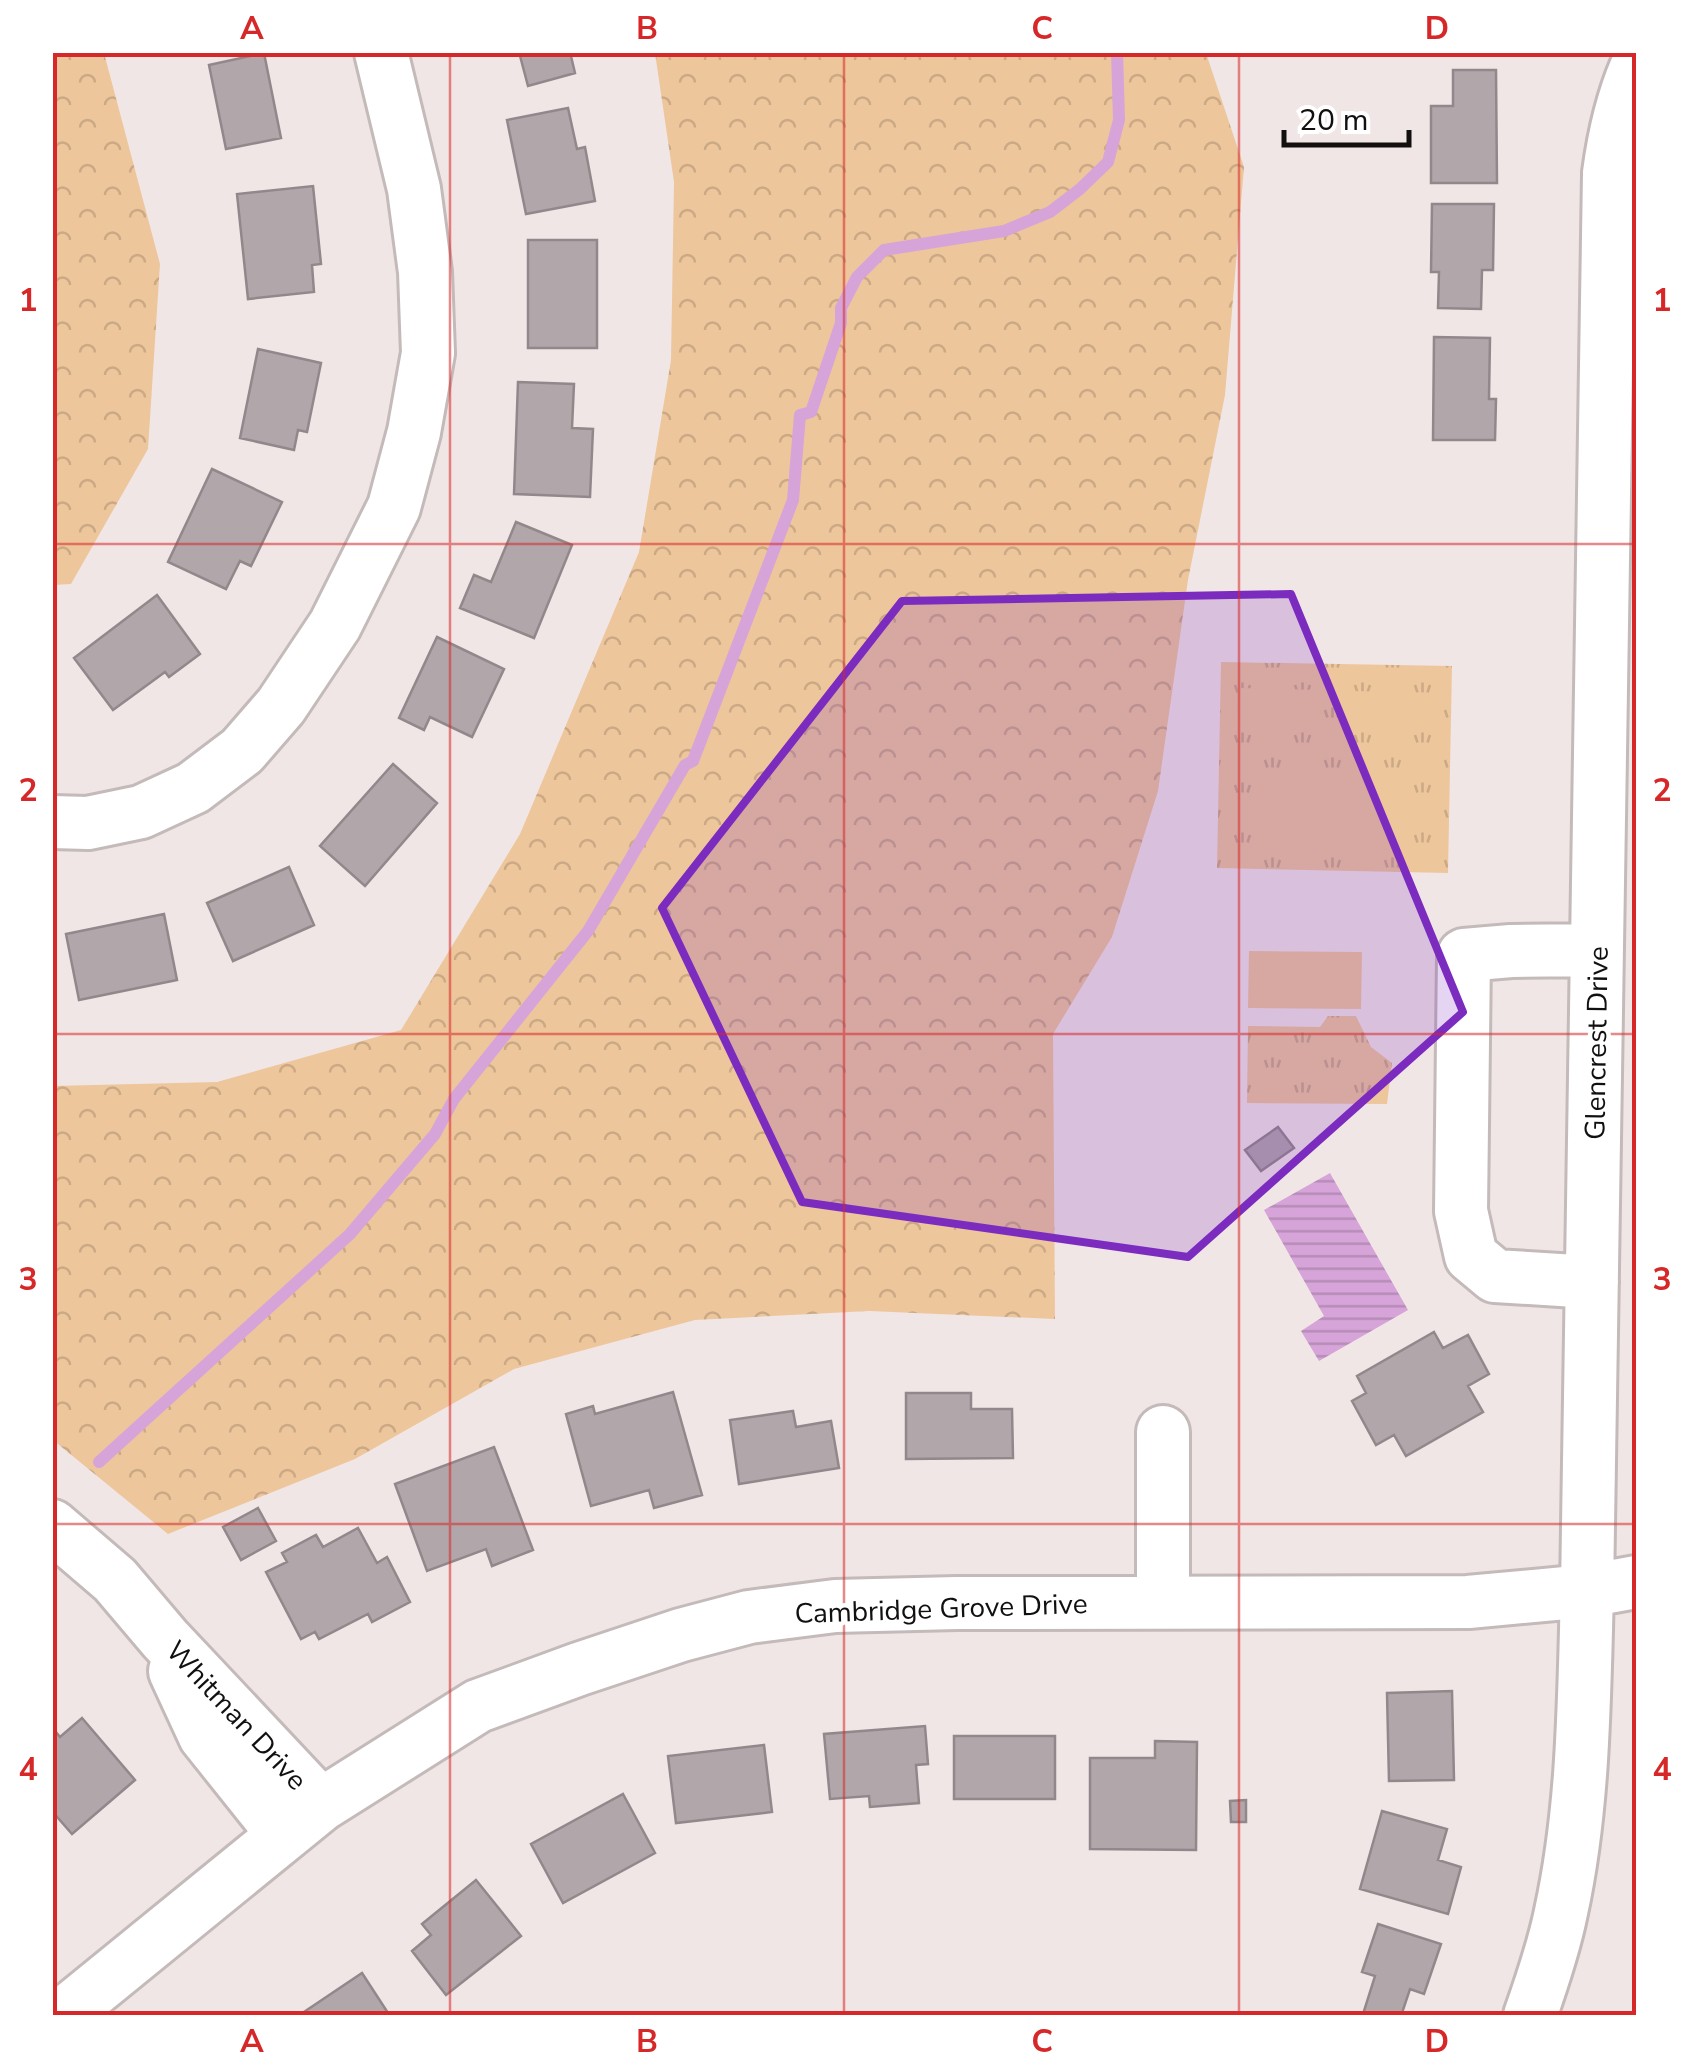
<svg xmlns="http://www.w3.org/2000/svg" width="1689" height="2068" font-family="'Nunito Sans',sans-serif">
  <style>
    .forest { fill: url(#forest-crowns) }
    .park { fill: url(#park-tufts) }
    .pitch { fill: #eec69c }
    .water { fill: url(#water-rules) }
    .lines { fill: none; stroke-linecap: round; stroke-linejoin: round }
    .stream { stroke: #d6a4d8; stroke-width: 12 }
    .building { fill: #b1a7ab; stroke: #92888c; stroke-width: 2.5 }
    .minor-casing { stroke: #c4baba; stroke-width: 58 }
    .minor { stroke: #fff; stroke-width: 52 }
    .marked { fill: #7b2cbf; fill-opacity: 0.2; stroke: #7b2cbf; stroke-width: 8; stroke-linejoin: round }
    .grid { fill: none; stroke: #d62828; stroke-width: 2.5; stroke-opacity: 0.55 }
    .labels { text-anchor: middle; stroke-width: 9; stroke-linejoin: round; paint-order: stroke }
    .street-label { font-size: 28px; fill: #120f0f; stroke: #fff }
    .neatline { fill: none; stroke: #d62828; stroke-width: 4 }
    .grid-label { font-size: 32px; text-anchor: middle; font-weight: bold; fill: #d62828 }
  </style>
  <defs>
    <pattern id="forest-crowns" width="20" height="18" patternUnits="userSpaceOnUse" patternTransform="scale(2.5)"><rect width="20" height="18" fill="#eec69c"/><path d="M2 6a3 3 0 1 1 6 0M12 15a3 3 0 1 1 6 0" fill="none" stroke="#cba985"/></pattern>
    <pattern id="park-tufts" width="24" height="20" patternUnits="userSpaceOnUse" patternTransform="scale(2.5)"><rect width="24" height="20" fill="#eec69c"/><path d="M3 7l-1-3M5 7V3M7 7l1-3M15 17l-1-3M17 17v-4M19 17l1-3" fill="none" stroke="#cba985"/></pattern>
    <pattern id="water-rules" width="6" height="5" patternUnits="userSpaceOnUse" patternTransform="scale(2.5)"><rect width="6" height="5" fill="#d6a4d8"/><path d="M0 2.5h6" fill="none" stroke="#b78cb8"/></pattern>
  </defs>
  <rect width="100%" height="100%" fill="#f1e6e6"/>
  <path class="forest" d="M53,52L104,53L160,264L148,449L71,584L53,585Z
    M655,53H1206L1244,167L1225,395L1188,580L1158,791L1112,937L1053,1034L1055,1319L869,1311L695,1320L514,1369L355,1459L168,1534L53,1440V1086L217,1082L401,1030L520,834L639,552L671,360L674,182Z"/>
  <path class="park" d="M1221,662L1452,666L1448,873L1217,868Z
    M1328,1016H1356L1371,1047L1392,1063L1387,1104L1247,1103L1248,1026L1320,1027Z"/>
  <path class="pitch" d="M1238,688L1322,690L1320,729L1236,727Z
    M1352,691L1436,693V732L1352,729Z
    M1260,777L1410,781L1408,850L1259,846Z
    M1249,951L1362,952L1361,1009L1248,1008Z"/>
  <path class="water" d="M1330,1173L1408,1310L1319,1361L1301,1331L1324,1316L1264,1210Z"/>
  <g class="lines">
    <path class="stream" d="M99,1462L350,1234L435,1134L454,1099L588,931L685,765L693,761L793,500L800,415L811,412L841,323V308L857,277L884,250L1004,231L1050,212L1080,189L1108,162L1119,120L1117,52"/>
  </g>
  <path class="building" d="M519,52H570L575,73L528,86Z
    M264,53L281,138L226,149L209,65Z
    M1453,70H1496L1497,183H1431V106H1453Z
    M568,108L577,149L585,147L595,201L526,214L507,120Z
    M313,186L321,264L312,265L314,292L248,299L237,194Z
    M1432,204H1494L1493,270H1482L1481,309L1438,308L1439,272H1431Z
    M528,240H597V348H528Z
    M1434,337L1490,338L1489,399H1496L1495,440H1433Z
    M258,349L321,363L307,432L298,430L294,450L240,438Z
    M518,382L574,384L572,428L593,429L590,497L514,494Z
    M212,469L282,502L251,566L240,561L226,589L168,562Z
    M516,522L572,545L534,638L460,608L474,575L491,582Z
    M157,595L200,654L169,677L165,672L113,710L74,658Z
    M437,637L504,669L472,737L430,717L424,730L399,718Z
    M393,764L437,803L365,886L320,846Z
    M289,867L314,925L233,961L207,903Z
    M164,914L177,980L79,1000L66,934Z
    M1278,1127L1294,1148L1261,1171L1245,1150Z
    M1434,1332L1443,1348L1468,1335L1489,1374L1468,1386L1483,1412L1406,1456L1394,1435L1376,1445L1352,1401L1366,1393L1357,1376Z
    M673,1392L702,1495L654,1508L649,1490L591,1506L566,1414L593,1406L595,1414Z
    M906,1393H971V1409H1012L1013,1458L906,1459Z
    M793,1411L796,1427L831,1421L839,1468L739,1484L730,1420Z
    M494,1447L533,1550L492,1566L486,1549L427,1571L395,1484Z
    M258,1508L276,1541L241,1560L223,1527Z
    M358,1528L377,1563L387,1557L410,1602L372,1622L368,1614L319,1639L315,1632L301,1639L266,1572L287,1562L282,1553L316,1535L323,1547Z
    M1452,1691L1454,1780L1389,1781L1387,1693Z
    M82,1718L135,1780L72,1834L52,1811V1727L60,1737Z
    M925,1726L928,1764L916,1765L919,1803L870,1807L869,1796L830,1799L824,1734Z
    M954,1736H1055V1799H954Z
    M1155,1741L1197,1742L1196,1850L1090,1849V1758H1155Z
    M764,1745L772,1812L676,1823L668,1756Z
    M623,1794L655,1853L563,1903L531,1844Z
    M1246,1800V1822H1231L1230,1801Z
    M1382,1811L1447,1829L1438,1860L1461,1867L1448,1914L1360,1889Z
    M476,1880L521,1936L446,1995L412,1951L431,1935L422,1924Z
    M1378,1924L1441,1944L1424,1994L1410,1989L1401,2016H1377L1364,2011L1375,1976L1362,1972Z
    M362,1973L390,2016H298Z"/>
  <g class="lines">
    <g class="minor-casing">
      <path id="minor" d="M52,822L88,823L141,812L193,788L242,751L281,706L335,625L394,507L414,432L428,353L425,272L414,189L381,52
        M1592,1282L1495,1276L1471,1256L1461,1211L1464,955L1511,951L1597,950
        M1163,1432V1602
        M52,1526L115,1580L165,1639L321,1805
        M175,1671L205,1736L284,1835
        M62,2016L321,1805L478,1706L579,1669L681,1635L749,1617L835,1606L957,1603L1468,1602L1587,1591L1636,1582
        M1530,2016C1542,1982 1554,1947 1561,1912C1584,1807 1584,1698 1587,1591L1609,173C1614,136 1621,103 1636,68"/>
    </g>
    <use href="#minor" class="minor"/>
  </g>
  <path class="marked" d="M1291,594L1463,1012L1188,1257L802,1202L662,908L902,601Z"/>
  <path class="grid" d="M450,52V2016M844,52V2016M1239,52V2016M52,544H1636M52,1034H1636M52,1524H1636"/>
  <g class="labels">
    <g class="street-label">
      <text transform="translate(1596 1043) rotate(-89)" y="10">Glencrest Drive</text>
      <text transform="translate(941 1608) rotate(-2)" y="10">Cambridge Grove Drive</text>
      <text transform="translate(237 1715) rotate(47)" y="10">Whitman Drive</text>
    </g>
  </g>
  <rect width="1689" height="2068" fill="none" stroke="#ffffff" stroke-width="110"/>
  <path d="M1284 130v15h125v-15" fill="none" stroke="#120f0f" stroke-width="5"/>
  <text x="1299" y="130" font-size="30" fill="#120f0f" stroke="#ffffff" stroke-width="8" paint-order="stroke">20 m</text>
  <rect x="55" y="55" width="1579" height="1958" class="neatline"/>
  <g class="grid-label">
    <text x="252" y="39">A</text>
    <text x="647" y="39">B</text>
    <text x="1042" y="39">C</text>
    <text x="1437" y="39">D</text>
    <text x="28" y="311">1</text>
    <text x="1662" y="311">1</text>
    <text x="28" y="801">2</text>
    <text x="1662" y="801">2</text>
    <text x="28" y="1290">3</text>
    <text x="1662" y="1290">3</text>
    <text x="28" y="1780">4</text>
    <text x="1662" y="1780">4</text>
    <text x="252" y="2052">A</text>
    <text x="647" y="2052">B</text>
    <text x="1042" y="2052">C</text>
    <text x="1437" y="2052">D</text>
  </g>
</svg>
